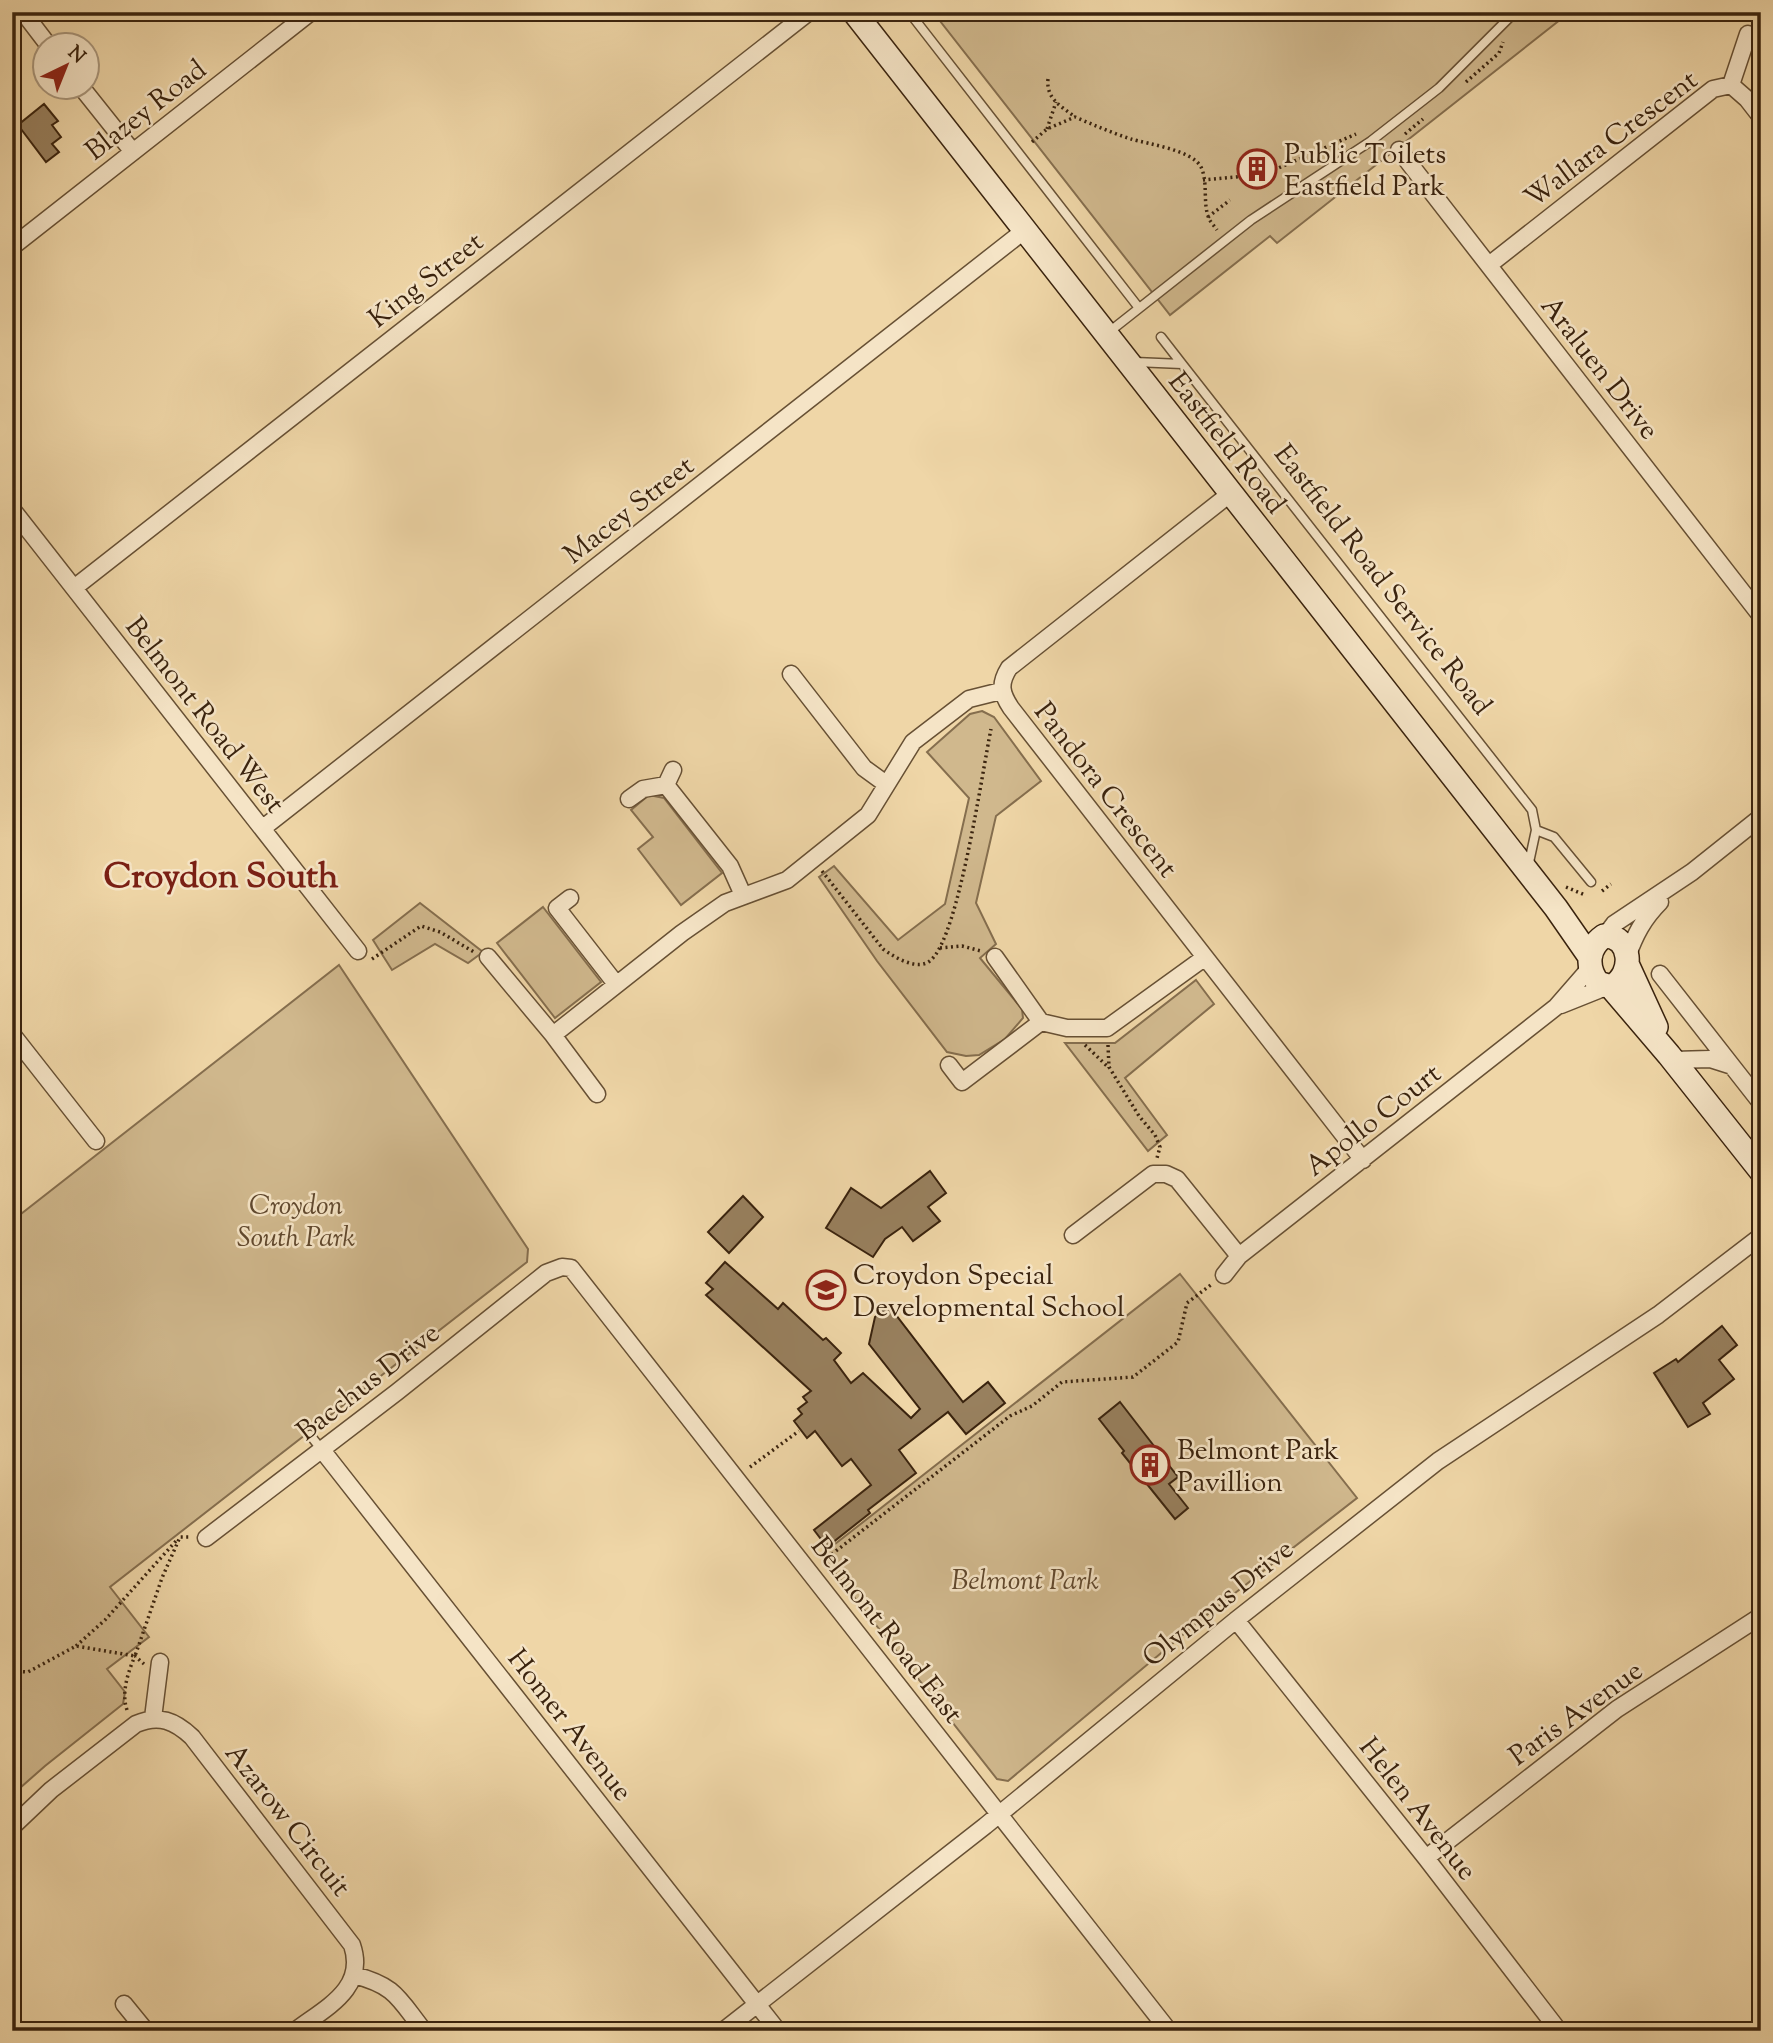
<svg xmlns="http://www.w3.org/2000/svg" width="1773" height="2043" font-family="'Sorts Mill Goudy',serif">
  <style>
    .green { fill: #d0b88d; stroke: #856e4e; stroke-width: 2 }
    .building { fill: #98805e; stroke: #3a230e; stroke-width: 2 }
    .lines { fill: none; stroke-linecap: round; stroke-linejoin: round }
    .lane-casing { stroke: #675034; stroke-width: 11 }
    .street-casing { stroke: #675034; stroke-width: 19 }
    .secondary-casing { stroke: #3a230e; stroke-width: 26 }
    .path { stroke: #3a230e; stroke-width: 3.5; stroke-dasharray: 2 3.5; stroke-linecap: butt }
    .lane { stroke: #f5e4c6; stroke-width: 8 }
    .street { stroke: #f5e4c6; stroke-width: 16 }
    .secondary { stroke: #f5e4c6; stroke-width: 23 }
    .labels { text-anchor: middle; stroke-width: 5; stroke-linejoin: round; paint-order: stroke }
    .street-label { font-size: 28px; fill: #3a230e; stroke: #f5e4c6 }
    .poi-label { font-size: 28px; fill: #3a230e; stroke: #f5e4c6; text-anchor: start }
    .park-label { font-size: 28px; font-style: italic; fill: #60482e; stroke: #f5e4c6 }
    .district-label { font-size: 35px; font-weight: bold; fill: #7a1f14; stroke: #f5e4c6 }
  </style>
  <rect width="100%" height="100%" fill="#efd6a7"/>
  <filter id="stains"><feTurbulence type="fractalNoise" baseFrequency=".00286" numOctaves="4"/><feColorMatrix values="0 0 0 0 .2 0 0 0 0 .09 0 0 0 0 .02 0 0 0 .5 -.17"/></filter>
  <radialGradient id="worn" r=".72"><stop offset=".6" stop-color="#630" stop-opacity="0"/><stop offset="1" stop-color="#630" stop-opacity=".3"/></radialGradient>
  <path class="green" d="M933,12H1570L1277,243L1270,236L1170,315Z
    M982,711L994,717L1041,781L996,816L976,903L996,944L980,958L1022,1009L1023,1018L1005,1039L979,1055L966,1056L947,1052L877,961L819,877L834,866L898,940L945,904L969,798L927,752L970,714Z
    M649,795L664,798L722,873L681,905L638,849L653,837L631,810Z
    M420,903L483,952L468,963L435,944L392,970L373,940Z
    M543,907L601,982L555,1018L497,943Z
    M339,965L528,1249L527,1262L110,1587L149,1637L107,1669L125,1692L123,1704L45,1766L12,1795V1221Z
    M1196,980L1214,1004L1125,1078L1167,1135L1148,1151L1065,1043H1115Z
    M1180,1274L1357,1498L1203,1618L1008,1781L997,1779L821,1555Z"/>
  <path class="building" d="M44,104L58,121L52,125L61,137L52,144L59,152L46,162L18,125Z
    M930,1171L946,1193L928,1207L940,1221L913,1241L902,1227L885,1239L873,1257L826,1228L851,1188L881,1208Z
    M743,1196L763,1217L729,1253L708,1232Z
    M725,1262L778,1309L783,1303L823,1340L826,1338L841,1353L834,1360L851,1383L863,1373L911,1418L920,1409L869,1344L875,1317L889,1306L963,1402L988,1382L1005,1403L966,1434L948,1412L899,1450L916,1473L868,1510L870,1513L827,1547L814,1530L871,1485L851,1459L842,1466L815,1431L807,1438L794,1421L802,1414L798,1409L807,1402L803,1397L811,1391L706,1295L713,1289L706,1283Z
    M1722,1326L1737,1345L1719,1360L1734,1379L1703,1403L1710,1414L1688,1427L1654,1373L1676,1359L1678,1362Z
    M1120,1402L1178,1477L1169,1484L1188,1508L1175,1519L1122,1453L1124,1451L1099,1419Z"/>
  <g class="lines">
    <g class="lane-casing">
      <path id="lane" d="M909,12L1139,308
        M1109,332L1251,220L1371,141L1439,88L1515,12
        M1161,337L1182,364
        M1135,362L1182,364L1532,810L1536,830L1528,867
        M1536,830L1554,837L1591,882
        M310,1435L322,1450"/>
    </g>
    <g class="street-casing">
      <path id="street" d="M23,12L49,46
        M1731,85L1748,34
        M82,88L133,152
        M1399,150L1761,616
        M12,247L311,12
        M1489,265L1713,89L1731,85L1747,99L1761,117
        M1231,493L1009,668C999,684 1001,693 1011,708L1363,1160
        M12,509L358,951
        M74,588L809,12
        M791,674L864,768L886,784
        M666,785L730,866L743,895
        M629,799L643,789L666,785L673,770
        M263,828L1025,230
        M570,898L557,908L616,984
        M1605,936L1614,924L1692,872L1761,817
        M488,957L553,1035L597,1094
        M995,957L1041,1022
        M1627,957C1635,935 1643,919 1660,902
        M1660,974L1732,1066
        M1561,1005L1606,987
        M12,1034L96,1141
        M553,1035L682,933L725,903L787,880L868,815L913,742L969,699L1001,691
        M1674,1060L1710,1059L1732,1066L1761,1103
        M949,1065L962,1082L1041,1022L1067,1028H1107L1204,958
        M1073,1235L1153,1174H1166L1177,1179L1239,1256
        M1224,1275L1239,1256L1556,1007L1590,968
        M322,1450L778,2031
        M206,1538L397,1392L546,1273L562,1267L571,1268L1169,2031
        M1236,1620L1426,1858L1559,2031
        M153,1718L160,1662
        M12,1827L51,1790L136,1724C159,1714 175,1721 192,1737L352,1945C367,1989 325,2008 295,2031
        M1426,1858L1617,1709L1761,1616
        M354,1975C396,1986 398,1998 424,2031
        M124,2004L146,2031
        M723,2031L985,1826L1236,1620L1438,1461L1658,1315L1761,1236"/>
    </g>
    <g class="secondary-casing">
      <path id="secondary" d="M854,12L1556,908L1590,957
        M1604,936C1632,935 1635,975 1611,987L1598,983C1586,967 1587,948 1604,936Z
        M1628,966L1656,1027
        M1611,987L1669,1055L1761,1171"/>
    </g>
    <path class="path" d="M1526,20L1542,12
      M1048,79C1046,99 1061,106 1075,117
      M1466,82L1499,53L1503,42
      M1047,129L1056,102
      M1405,134L1423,119
      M1032,142L1047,129L1075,117C1094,125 1112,133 1131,139C1148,144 1192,150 1201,167C1208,182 1203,201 1208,216C1209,221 1214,225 1217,230
      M1203,180L1247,176L1249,181L1356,134
      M1208,217L1230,200
      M822,871L883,949C894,957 918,972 931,960C959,935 982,773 991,729
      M1566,887L1585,895
      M1602,891L1611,884
      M940,948L962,946L981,951
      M372,959L421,926L440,932L474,952
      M1085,1045L1107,1066
      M1108,1045L1109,1067L1139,1116L1155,1135L1160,1147L1157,1158
      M750,1467L799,1431
      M823,1561L1010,1416L1032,1406L1062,1382L1133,1377L1178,1342L1187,1303L1212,1284
      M76,1646L105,1620L176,1541
      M12,1671L28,1672L76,1646L135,1656L162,1578L180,1537H190
      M127,1710C121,1693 128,1672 135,1656L144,1664"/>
    <use href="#lane" class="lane"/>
    <use href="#street" class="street"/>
    <use href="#secondary" class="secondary"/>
  </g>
  <defs>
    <g id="building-ring" transform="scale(2.0125)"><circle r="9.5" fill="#f5e4c6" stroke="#8f2418" stroke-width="1.5"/><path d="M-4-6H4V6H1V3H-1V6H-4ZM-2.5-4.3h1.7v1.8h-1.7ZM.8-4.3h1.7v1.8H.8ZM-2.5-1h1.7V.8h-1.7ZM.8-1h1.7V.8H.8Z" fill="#8f2418"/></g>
    <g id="school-ring" transform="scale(2.0125)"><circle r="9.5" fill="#f5e4c6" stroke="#8f2418" stroke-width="1.5"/><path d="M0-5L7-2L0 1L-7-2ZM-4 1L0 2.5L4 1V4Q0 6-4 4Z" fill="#8f2418"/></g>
  </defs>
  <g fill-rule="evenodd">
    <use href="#building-ring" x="1257" y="169"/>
    <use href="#school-ring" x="826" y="1290"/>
    <use href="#building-ring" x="1150" y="1465"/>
  </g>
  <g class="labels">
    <g class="street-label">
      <text transform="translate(145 109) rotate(-38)" y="10">Blazey Road</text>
      <text transform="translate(1610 138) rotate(-37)" y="10">Wallara Crescent</text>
      <text transform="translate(425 279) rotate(-38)" y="10">King Street</text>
      <text transform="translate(1601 367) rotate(52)" y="10">Araluen Drive</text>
      <text transform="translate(1228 442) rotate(52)" y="10">Eastfield Road</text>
      <text transform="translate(628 509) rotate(-38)" y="10">Macey Street</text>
      <text transform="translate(1384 579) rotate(52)" y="10">Eastfield Road Service Road</text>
      <text transform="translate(206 714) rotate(52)" y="10">Belmont Road West</text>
      <text transform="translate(1107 789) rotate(52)" y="10">Pandora Crescent</text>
      <text transform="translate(1372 1119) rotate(-38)" y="10">Apollo Court</text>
      <text transform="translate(367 1381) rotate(-38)" y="10">Bacchus Drive</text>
      <text transform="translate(1217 1602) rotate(-39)" y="10">Olympus Drive</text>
      <text transform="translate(888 1629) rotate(52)" y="10">Belmont Road East</text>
      <text transform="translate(1575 1712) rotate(-36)" y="10">Paris Avenue</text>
      <text transform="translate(571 1724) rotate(52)" y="10">Homer Avenue</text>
      <text transform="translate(1419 1808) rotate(52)" y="10">Helen Avenue</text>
      <text transform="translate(289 1819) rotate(52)" y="10">Azarow Circuit</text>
    </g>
    <g class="poi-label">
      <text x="1284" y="163">Public Toilets<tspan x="1284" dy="32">Eastfield Park</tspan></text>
      <text x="853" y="1284">Croydon Special<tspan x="853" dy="32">Developmental School</tspan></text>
      <text x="1177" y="1459">Belmont Park<tspan x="1177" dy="32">Pavillion</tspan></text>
    </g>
    <g class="park-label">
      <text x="296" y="1214">Croydon<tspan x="296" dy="32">South Park</tspan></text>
      <text x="1025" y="1589">Belmont Park</text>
    </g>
    <g class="district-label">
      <text x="221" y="887">Croydon South</text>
    </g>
  </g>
  <rect width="1773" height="2043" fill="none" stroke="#efd6a7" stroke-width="42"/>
  <rect x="14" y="14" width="1745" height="2015" fill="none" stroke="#3a230e" stroke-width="3.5"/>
  <rect x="21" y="21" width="1731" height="2001" fill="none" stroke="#3a230e" stroke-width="2"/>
  <g transform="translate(66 66) rotate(43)"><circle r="33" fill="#f5e4c6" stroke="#aa977c" stroke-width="2"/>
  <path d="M0-5L12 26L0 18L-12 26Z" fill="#8f2418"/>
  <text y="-10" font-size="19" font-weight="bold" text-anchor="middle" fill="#3a230e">N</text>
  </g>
  <rect width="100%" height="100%" filter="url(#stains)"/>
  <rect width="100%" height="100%" fill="url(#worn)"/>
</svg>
